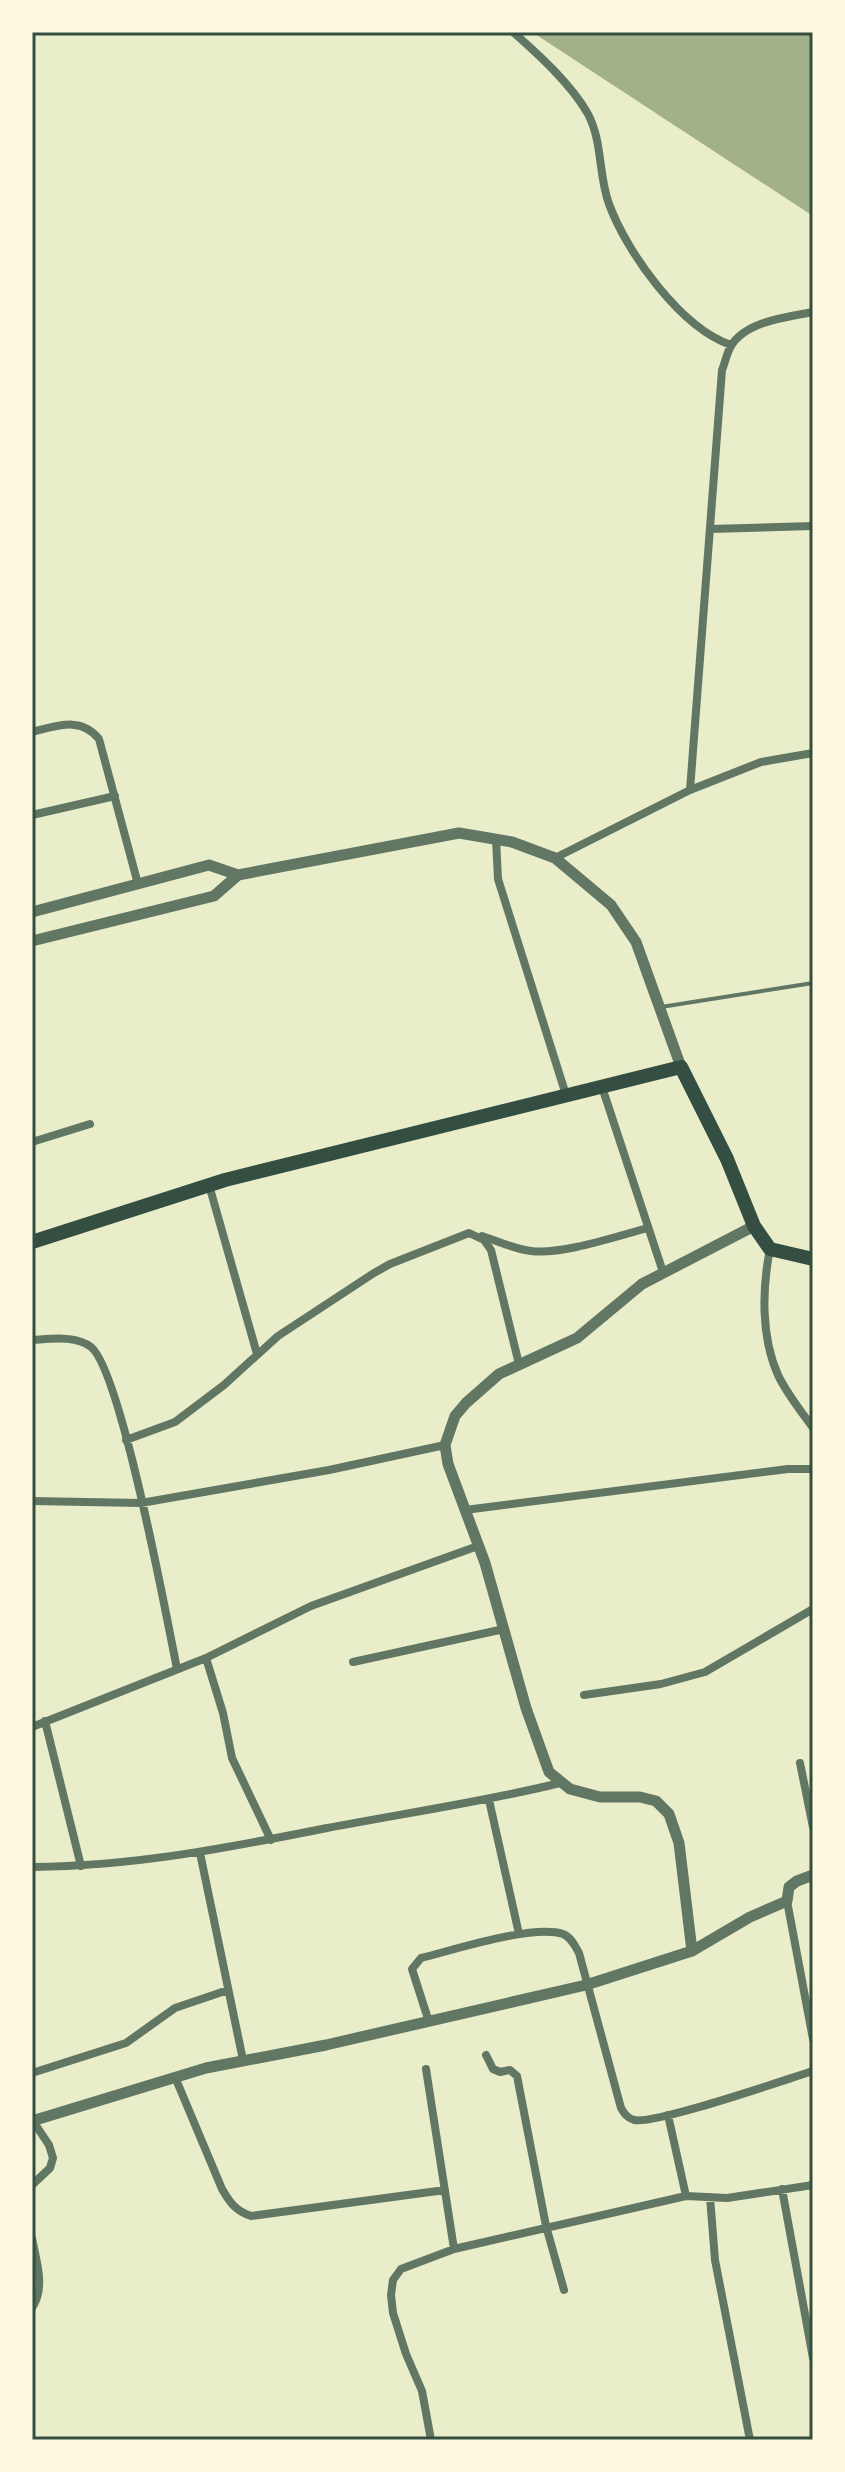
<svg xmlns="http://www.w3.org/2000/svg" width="845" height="2472" font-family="'Public Sans',sans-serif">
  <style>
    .water { fill: #a3b18a }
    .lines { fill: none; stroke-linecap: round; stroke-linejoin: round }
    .service { stroke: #617663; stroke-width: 4 }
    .minor { stroke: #617663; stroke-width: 8 }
    .tertiary { stroke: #617663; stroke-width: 11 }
    .primary { stroke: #344e41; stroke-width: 14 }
    .neatline { fill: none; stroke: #344e41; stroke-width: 3 }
  </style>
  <rect width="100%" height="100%" fill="#e9edc9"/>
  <path class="water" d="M532,32H813V216Z"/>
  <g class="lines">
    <path class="service" d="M661,1007L813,983"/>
    <path class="minor" d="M513,32C539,55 571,84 588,114C603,143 598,174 609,204C627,253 681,328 731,345
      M710,529L813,526
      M32,732C57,726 81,716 99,739L138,884
      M690,790L722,370C725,363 727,352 731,346C746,321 788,317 813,312
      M32,815L115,796
      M496,839L498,879L566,1095
      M555,858L690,790L761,762L813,753
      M602,1087L663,1272
      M32,1142L90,1124
      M209,1185L257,1354
      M482,1236C498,1241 514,1249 531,1251C562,1255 617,1236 648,1228
      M770,1249C762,1289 761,1337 778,1375C787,1394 801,1411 813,1428
      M32,1340C50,1339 76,1335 91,1347C121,1371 167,1619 177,1669
      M126,1440L175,1422L224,1385L278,1336L374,1273L390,1264L469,1233L484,1240L491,1250L519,1364
      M32,1501L141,1503L329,1470L445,1445
      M465,1510L788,1469H813
      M206,1658L223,1713L232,1758L271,1840
      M353,1662L504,1629
      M584,1695L661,1684L705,1672L813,1609
      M45,1721L81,1866
      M32,1727L206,1658L311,1606L478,1546
      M800,1763L813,1827
      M489,1800L519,1934
      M200,1853L243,2060
      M32,1867C135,1866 227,1848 327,1828C405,1813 483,1802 560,1783
      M787,1901L813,2039
      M429,2022L412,1969L421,1958C454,1950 533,1924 563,1934C571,1937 575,1946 579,1953L621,2108C624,2113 627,2118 634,2120C655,2125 784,2080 813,2071
      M486,2055L493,2069L500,2072L510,2070L517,2076L546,2226L564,2290
      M426,2069L454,2249
      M32,2073L126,2043L175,2008L228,1990
      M175,2077L222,2189C230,2203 236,2211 251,2216L445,2190
      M668,2115L686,2196
      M32,2185L50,2168L53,2158L49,2145L33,2121
      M782,2189L813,2358
      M710,2197L715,2260L750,2440
      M32,2238C36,2261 46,2287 32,2308
      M431,2440L422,2391L406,2354L393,2313L391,2295L393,2280L401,2269L454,2249L686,2196L727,2198L813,2185"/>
    <path class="tertiary" d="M32,912L209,865L238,875L459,833L512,842L555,858L611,905L636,942L681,1067
      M32,941L214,896L238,875
      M692,1951L679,1843L669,1814L656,1801L640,1797H600L570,1789L549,1772L526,1708L485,1563L448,1464L445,1445L455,1416L466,1403L499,1374L577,1338L642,1284L754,1226
      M32,2121L206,2068L326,2045L586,1985L692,1951L750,1917L787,1901L789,1887L797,1881L813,1875"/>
    <path class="primary" d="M32,1242L225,1180L681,1067L727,1159L754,1226L770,1249L813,1259"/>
  </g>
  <rect width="845" height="2472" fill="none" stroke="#fefae0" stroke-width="68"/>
  <rect x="34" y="34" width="777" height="2404" class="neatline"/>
</svg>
